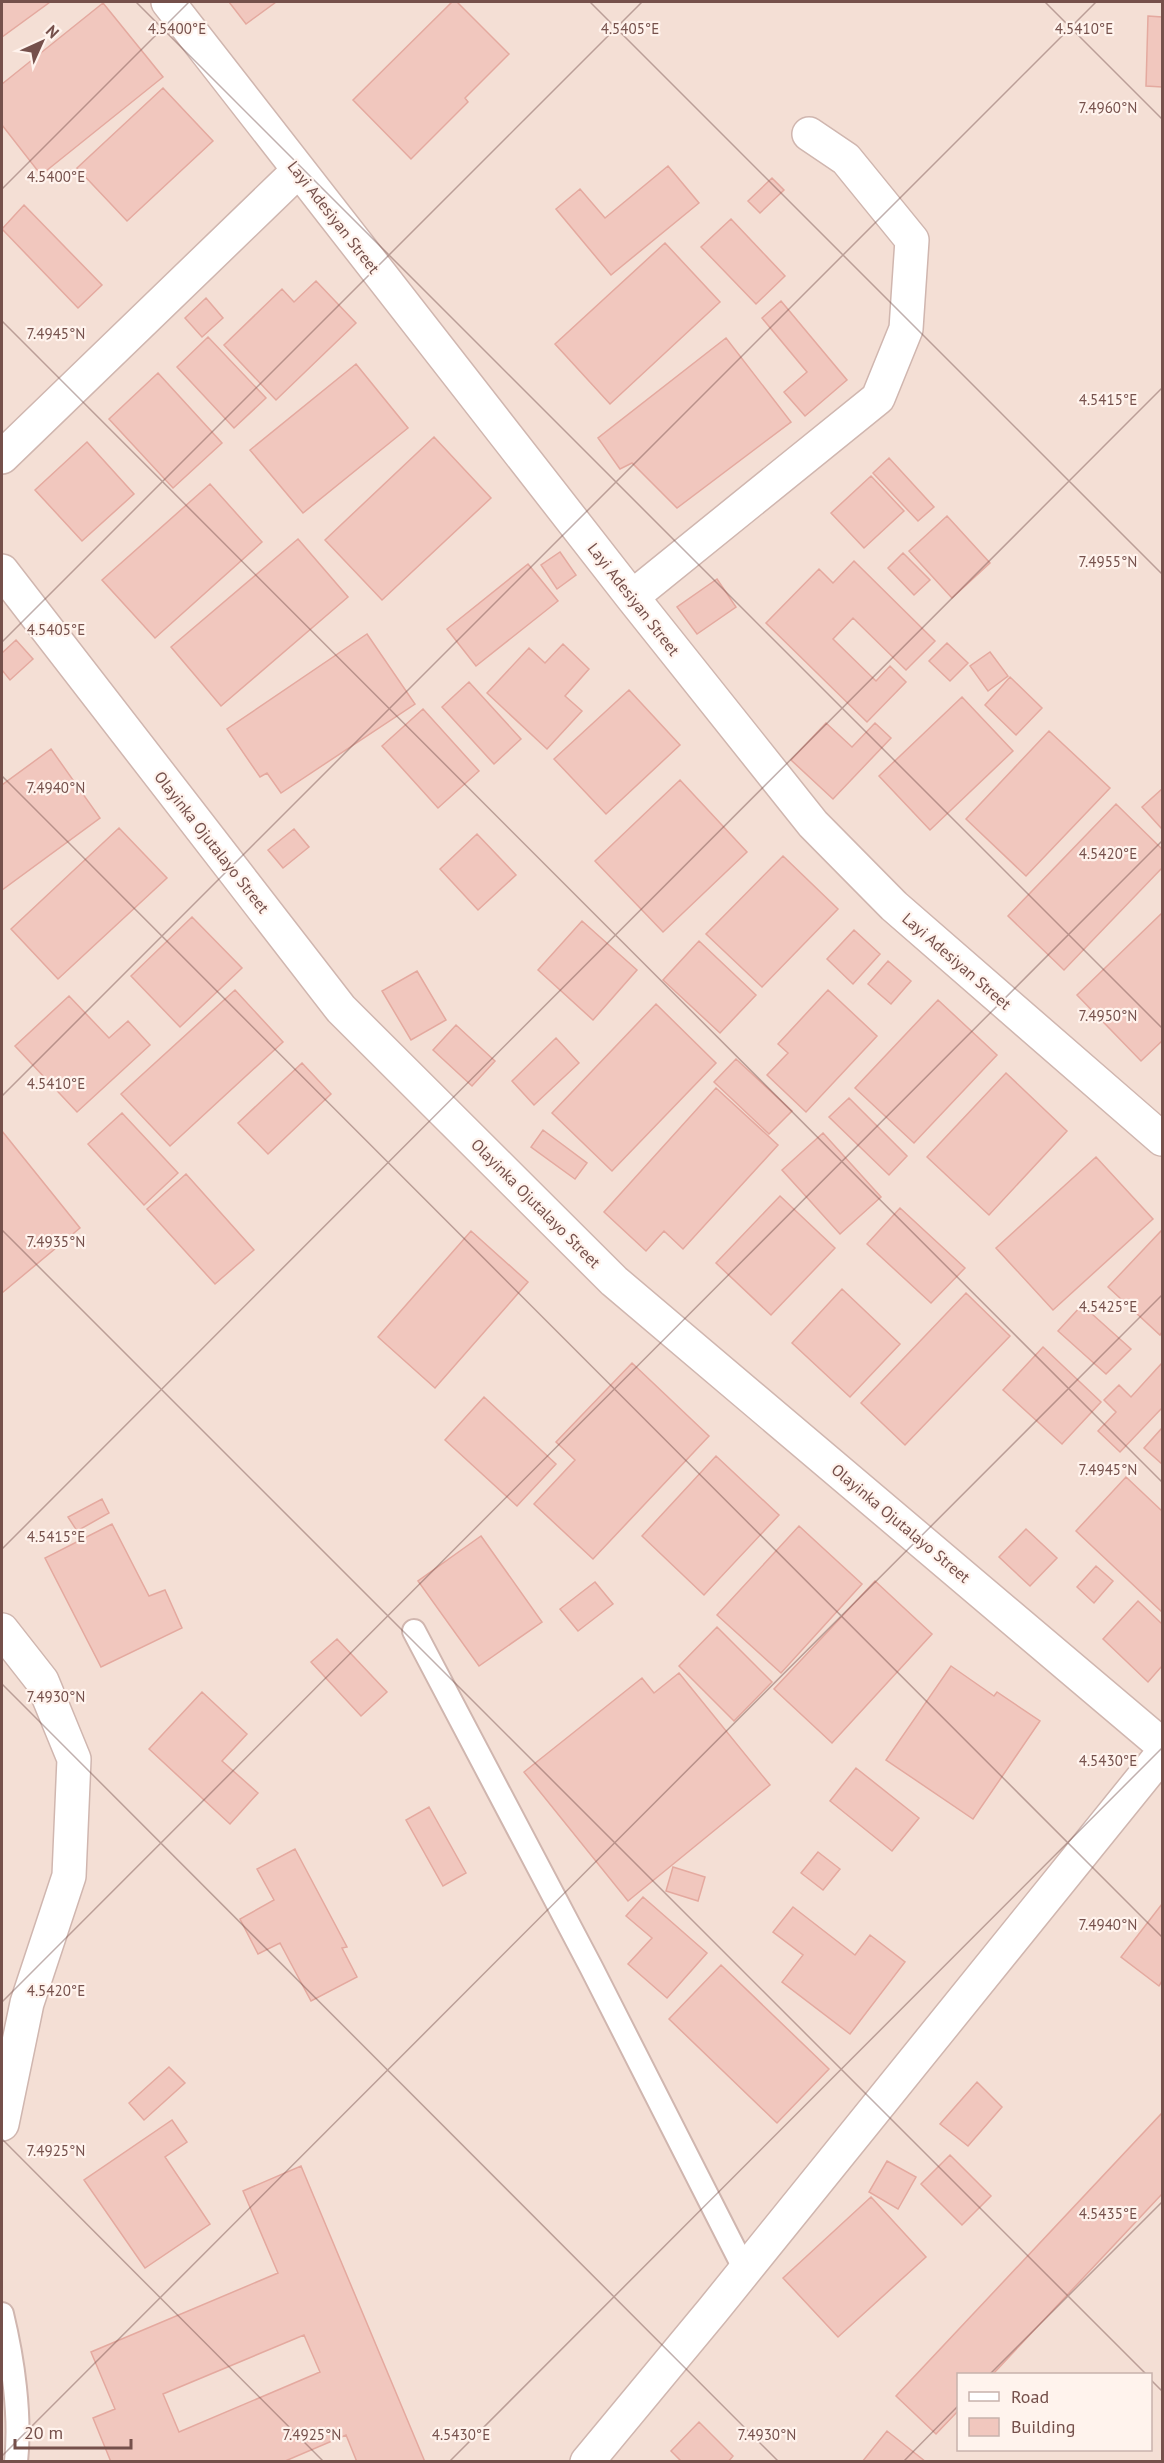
<svg xmlns="http://www.w3.org/2000/svg" width="1164" height="2463" font-family="'PT Sans',sans-serif">
  <style>
    .residential { fill: #f4dfd5; fill-rule: evenodd }
    .building { fill: #f1c7be; stroke: #e4a99f; stroke-width: 1.5; fill-rule: evenodd }
    .lines { fill: none; stroke-linecap: round; stroke-linejoin: round }
    .service-casing { stroke: #d0b6af; stroke-width: 26 }
    .minor-casing { stroke: #d0b6af; stroke-width: 36 }
    .service { stroke: #fff; stroke-width: 22 }
    .minor { stroke: #fff; stroke-width: 33 }
    .ticks { fill: none; stroke: #75504b; stroke-width: 1.5; stroke-opacity: 0.45 }
    .labels { text-anchor: middle; stroke-width: 4.5; stroke-linejoin: round; paint-order: stroke }
    .street-label { font-size: 16px; fill: #75504b; stroke: #fff3ed }
    .ticks-label { font-size: 15px; text-anchor: middle; fill: #75504b; stroke: #fff3ed; stroke-width: 4.5; stroke-linejoin: round; paint-order: stroke }
  </style>
  <rect width="100%" height="100%" fill="#fcefe6"/>
  <path class="residential" d="M2,2H1162V2461L2,2462ZM958,2374H1150V2450H958Z"/>
  <path class="building" d="M2,2H50L2,37Z
    M229,2H276L246,24Z
    M452,2H457L509,54L465,98L468,102L411,159L353,100Z
    M103,3L163,77L41,175L2,125V84Z
    M1148,16L1162,17V87L1146,86Z
    M163,88L213,141L127,221L77,168Z
    M668,166L699,203L611,275L556,209L580,189L605,218Z
    M772,178L784,190L760,213L748,201Z
    M24,205L102,285L78,308L2,229Z
    M731,219L785,276L756,304L701,247Z
    M665,243L720,302L610,404L555,344Z
    M316,281L356,323L276,400L224,345L282,289L294,302Z
    M206,298L223,318L202,337L185,318Z
    M781,301L847,380L805,416L784,392L807,372L762,318Z
    M208,337L266,398L234,428L177,367Z
    M726,338L791,422L677,508L632,463L620,469L598,438Z
    M356,364L408,428L303,513L250,450Z
    M158,373L222,443L173,488L109,419Z
    M434,437L491,498L382,600L325,540Z
    M87,442L134,494L82,541L35,490Z
    M889,458L934,507L918,521L873,473Z
    M871,476L904,511L864,548L831,513Z
    M210,484L262,542L155,638L102,580Z
    M947,516L990,563L952,598L909,551Z
    M298,539L348,597L221,706L171,647Z
    M560,552L576,575L557,589L541,565Z
    M903,553L930,580L914,595L888,568Z
    M854,561L935,641L906,670L853,618L833,639L876,681L890,666L906,682L867,722L766,623L819,569L833,583Z
    M528,564L558,601L476,666L447,629Z
    M717,579L736,607L697,634L677,607Z
    M367,634L415,704L281,793L267,773L260,777L227,729Z
    M16,640L33,659L10,680L2,670V653Z
    M947,643L968,663L950,681L929,661Z
    M563,644L589,669L565,696L582,711L547,749L487,693L529,648L545,663Z
    M990,652L1008,676L988,691L970,666Z
    M1010,677L1042,708L1016,735L985,705Z
    M469,682L521,739L494,764L442,707Z
    M629,690L680,745L606,814L554,759Z
    M962,697L1013,751L930,830L879,776Z
    M423,709L479,771L438,808L382,746Z
    M826,723L852,747L875,723L891,738L833,799L791,760Z
    M1049,731L1110,788L1026,876L966,819Z
    M51,749L100,818L2,890V785Z
    M680,780L747,852L663,932L595,861Z
    M1162,789V829L1142,807Z
    M1116,804L1162,849V868L1064,970L1008,916Z
    M119,828L167,878L58,979L11,929Z
    M294,829L309,847L283,868L268,850Z
    M477,834L516,875L478,910L440,869Z
    M783,856L838,909L762,987L706,934Z
    M1162,913V1041L1141,1061L1077,995Z
    M192,917L242,968L180,1027L131,976Z
    M582,921L637,970L593,1020L538,970Z
    M854,930L880,954L853,984L827,959Z
    M699,941L756,995L720,1033L663,980Z
    M888,961L911,981L891,1004L868,984Z
    M417,971L446,1020L411,1040L382,991Z
    M235,990L283,1042L170,1146L121,1094Z
    M828,990L877,1036L806,1112L767,1075L788,1053L778,1044Z
    M69,996L109,1038L128,1021L150,1045L77,1112L15,1046Z
    M938,1000L997,1055L914,1143L855,1088Z
    M656,1004L716,1063L612,1171L552,1113Z
    M456,1025L495,1061L472,1086L433,1050Z
    M556,1038L579,1063L534,1105L512,1081Z
    M736,1059L792,1111L769,1134L714,1082Z
    M302,1063L331,1094L268,1154L238,1123Z
    M1006,1073L1067,1131L989,1215L927,1157Z
    M716,1088L778,1145L683,1249L664,1231L646,1251L604,1212Z
    M849,1098L907,1156L889,1175L829,1117Z
    M122,1113L178,1173L144,1205L88,1144Z
    M543,1130L587,1163L575,1179L531,1147Z
    M2,1131L80,1228L2,1293Z
    M823,1133L881,1197L840,1234L782,1170Z
    M1096,1157L1153,1219L1053,1310L996,1248Z
    M186,1174L254,1250L215,1284L147,1209Z
    M780,1196L835,1248L771,1315L716,1263Z
    M900,1208L965,1268L931,1303L867,1244Z
    M1162,1230V1332L1160,1335L1108,1287Z
    M471,1231L528,1282L435,1388L378,1337Z
    M842,1289L900,1344L850,1397L792,1343Z
    M966,1293L1010,1336L905,1445L861,1403Z
    M1082,1305L1131,1349L1106,1374L1058,1331Z
    M1043,1347L1101,1402L1062,1444L1003,1390Z
    M632,1363L709,1436L593,1559L534,1504L575,1460L556,1442Z
    M1162,1363V1408L1120,1452L1098,1431L1116,1412L1104,1400L1119,1385L1131,1397Z
    M484,1397L556,1464L517,1506L445,1440Z
    M1162,1428V1464L1144,1448Z
    M716,1456L779,1515L704,1595L642,1536Z
    M1126,1477L1162,1511V1612L1076,1531Z
    M102,1499L109,1513L77,1531L68,1517Z
    M112,1524L149,1596L165,1590L182,1628L101,1667L45,1558Z
    M799,1526L862,1584L781,1673L717,1615Z
    M1026,1529L1057,1558L1030,1586L999,1557Z
    M481,1536L542,1622L479,1666L418,1581Z
    M1096,1566L1113,1581L1094,1603L1077,1587Z
    M875,1581L932,1634L832,1743L774,1689Z
    M595,1582L613,1604L578,1631L560,1609Z
    M1138,1601L1162,1624V1666L1148,1682L1103,1639Z
    M717,1627L772,1682L734,1721L679,1666Z
    M337,1639L387,1692L361,1716L311,1662Z
    M951,1666L994,1696L997,1692L1040,1721L973,1819L886,1760Z
    M679,1673L770,1785L628,1901L524,1772L642,1678L654,1693Z
    M202,1692L247,1734L222,1761L258,1793L230,1824L149,1749Z
    M856,1768L919,1818L892,1851L830,1801Z
    M429,1807L466,1873L443,1886L406,1820Z
    M295,1849L347,1947L342,1948L357,1977L311,2001L280,1943L258,1954L240,1919L274,1900L257,1869Z
    M818,1852L840,1869L823,1890L801,1873Z
    M673,1867L705,1877L698,1901L666,1891Z
    M643,1897L707,1953L667,1998L628,1964L652,1938L626,1916Z
    M1162,1904V1981L1159,1986L1121,1957Z
    M793,1907L855,1955L870,1935L905,1962L850,2034L782,1982L803,1955L773,1932Z
    M721,1965L829,2069L777,2123L669,2019Z
    M169,2067L185,2083L144,2120L129,2103Z
    M977,2082L1002,2107L968,2146L940,2124Z
    M1162,2113V2194L993,2374H958V2411L936,2434L896,2396Z
    M172,2120L187,2142L165,2157L210,2224L145,2268L84,2180Z
    M950,2155L991,2196L962,2225L921,2184Z
    M887,2161L916,2177L898,2209L869,2192Z
    M301,2166L425,2462H357L346,2435L283,2462H111L93,2418L115,2409L91,2352L278,2273L243,2191ZM304,2335L320,2372L179,2432L163,2394Z
    M871,2197L926,2257L838,2337L783,2278Z
    M699,2422L733,2456L728,2462H682L671,2451Z
    M887,2431L926,2462H862Z"/>
  <g class="lines">
    <g class="service-casing">
      <path id="service" d="M414,1631L591,1967L745,2270
        M2,2314C13,2359 21,2416 16,2462"/>
    </g>
    <g class="minor-casing">
      <path id="minor" d="M168,2L632,597L813,824L894,906L1162,1139
        M2,457L298,171
        M2,571L341,1009L614,1281L1162,1745
        M632,597L878,398L906,329L912,240L846,159L809,134
        M2,1630L42,1681L74,1759L69,1876L27,2003L2,2124
        M587,2462L713,2310L1162,1754"/>
    </g>
    <use href="#service" class="service"/>
    <use href="#minor" class="minor"/>
  </g>
  <path class="ticks" d="M136,2L1162,1028M590,2L1162,574M1045,2L1162,119M2,189L189,2M2,321L1162,1482M2,642L642,2M2,776L1162,1937M2,1096L1096,2M2,1230L1146,2374M2,1549L1162,388M2,1684L779,2462M2,2002L1162,841M2,2139L324,2462M990,2374L1162,2202M1150,2379L1162,2391M2,2456L1162,1295M449,2462L1162,1748M903,2462L958,2406"/>
  <g class="labels">
    <g class="street-label">
      <text transform="translate(334 217) rotate(52)" y="6">Layi Adesiyan Street</text>
      <text transform="translate(634 599) rotate(52)" y="6">Layi Adesiyan Street</text>
      <text transform="translate(212 842) rotate(52)" y="6">Olayinka Ojutalayo Street</text>
      <text transform="translate(957 961) rotate(41)" y="6">Layi Adesiyan Street</text>
      <text transform="translate(536 1203) rotate(45)" y="6">Olayinka Ojutalayo Street</text>
      <text transform="translate(901 1523) rotate(40)" y="6">Olayinka Ojutalayo Street</text>
    </g>
  </g>
  <g class="ticks-label">
    <text x="177" y="34">4.5400°E</text>
    <text x="630" y="34">4.5405°E</text>
    <text x="1084" y="34">4.5410°E</text>
    <text x="1108" y="113">7.4960°N</text>
    <text x="56" y="182">4.5400°E</text>
    <text x="56" y="339">7.4945°N</text>
    <text x="1108" y="405">4.5415°E</text>
    <text x="1108" y="567">7.4955°N</text>
    <text x="56" y="635">4.5405°E</text>
    <text x="56" y="793">7.4940°N</text>
    <text x="1108" y="859">4.5420°E</text>
    <text x="1108" y="1021">7.4950°N</text>
    <text x="56" y="1089">4.5410°E</text>
    <text x="56" y="1247">7.4935°N</text>
    <text x="1108" y="1312">4.5425°E</text>
    <text x="1108" y="1475">7.4945°N</text>
    <text x="56" y="1542">4.5415°E</text>
    <text x="56" y="1702">7.4930°N</text>
    <text x="1108" y="1766">4.5430°E</text>
    <text x="1108" y="1930">7.4940°N</text>
    <text x="56" y="1996">4.5420°E</text>
    <text x="56" y="2156">7.4925°N</text>
    <text x="1108" y="2219">4.5435°E</text>
    <text x="312" y="2440">7.4925°N</text>
    <text x="461" y="2440">4.5430°E</text>
    <text x="767" y="2440">7.4930°N</text>
  </g>
  <rect width="1164" height="2463" fill="none" stroke="#75504b" stroke-width="6"/>
  <rect x="957" y="2373" width="195" height="78" fill="#fff3ed" stroke="#c8b2ac" stroke-width="1.5"/>
  <rect x="969" y="2392" width="30" height="9" fill="#ffffff" stroke="#c8b2ac" stroke-width="1.5"/>
  <text x="1011" y="2403" font-size="18" fill="#75504b">Road</text>
  <rect x="969" y="2418" width="30" height="18" fill="#f1c7be" stroke="#c8b2ac" stroke-width="1.5"/>
  <text x="1011" y="2433" font-size="18" fill="#75504b">Building</text>
  <g transform="translate(42 42) rotate(45)" stroke="#fff3ed" stroke-width="4.5" paint-order="stroke">
  <path d="M0-4.5L10 22L0 15L-10 22Z" fill="#75504b"/>
  <text y="-9" font-size="16" font-weight="bold" text-anchor="middle" fill="#75504b">N</text>
  </g>
  <path d="M15 2439v9h116v-9" fill="none" stroke="#75504b" stroke-width="3"/>
  <text x="24" y="2439" font-size="18" fill="#75504b" stroke="#fff3ed" stroke-width="4.5" paint-order="stroke">20 m</text>
</svg>
